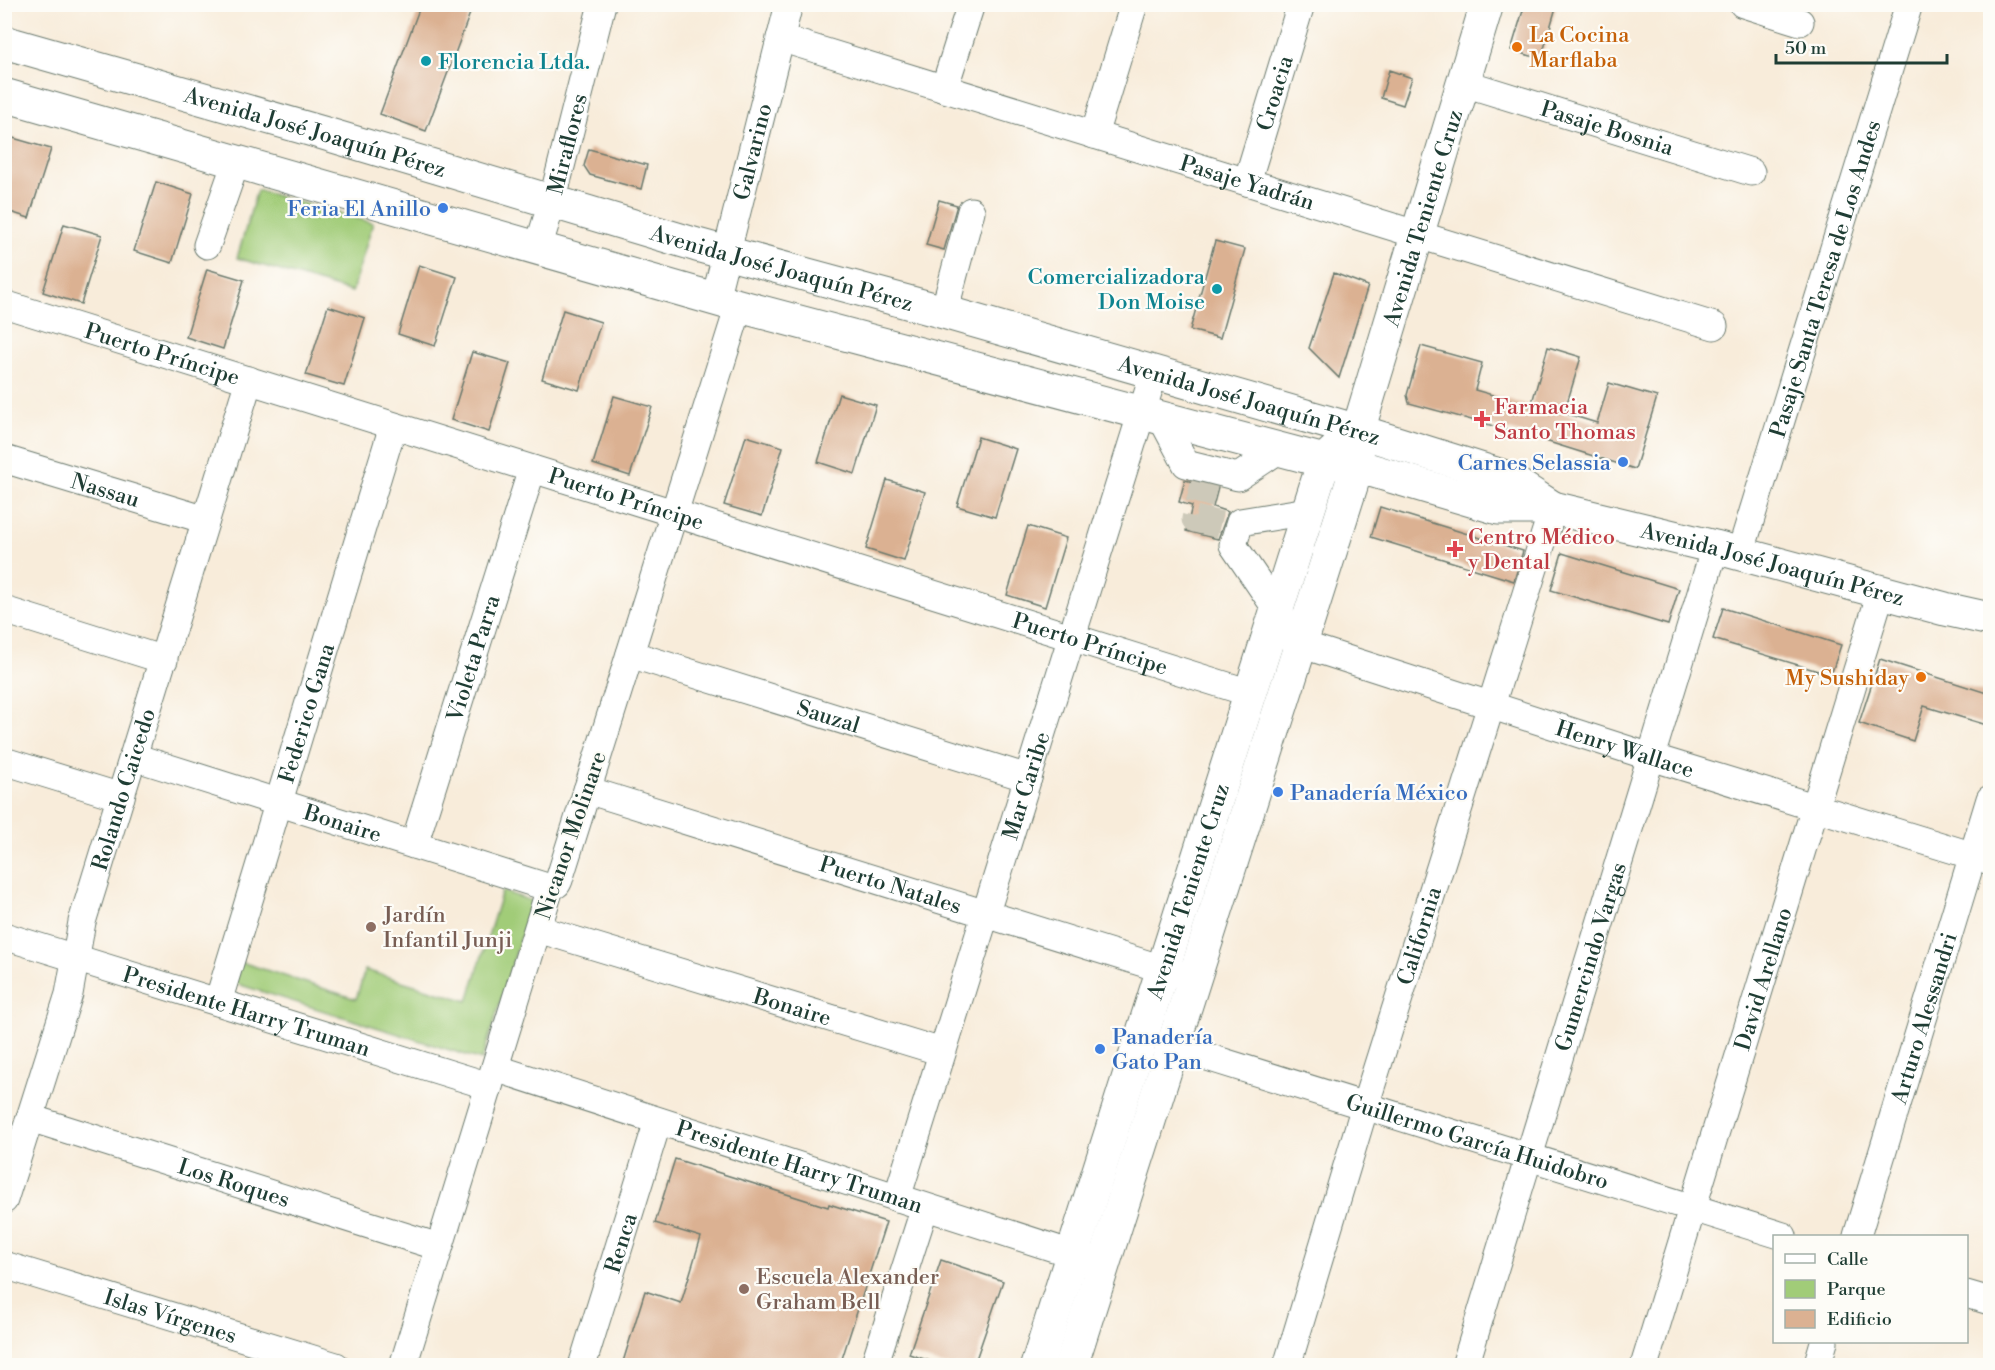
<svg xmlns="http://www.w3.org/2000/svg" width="1995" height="1370" font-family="'Libre Bodoni',serif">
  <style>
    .green { fill: #a1cc78; stroke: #608456; stroke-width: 1.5 }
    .building { fill: #dbb192 }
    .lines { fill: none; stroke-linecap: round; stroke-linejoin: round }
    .minor-tunnel { stroke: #cdc9b9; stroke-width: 27; stroke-dasharray: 27 14; stroke-linecap: butt }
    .minor-casing { stroke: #6b7a6e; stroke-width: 29 }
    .major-casing { stroke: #6b7a6e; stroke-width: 35 }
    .minor { stroke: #fff; stroke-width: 27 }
    .major { stroke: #fff; stroke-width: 33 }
    .food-dot { fill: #e8710a; stroke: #fdfcf7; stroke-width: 2 }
    .culture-dot { fill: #0f9aa8; stroke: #fdfcf7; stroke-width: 2 }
    .shop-dot { fill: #3f7fe0; stroke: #fdfcf7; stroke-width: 2 }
    .health-dot { fill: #e0444e; stroke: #fdfcf7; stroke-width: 2 }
    .education-dot { fill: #8d6e63; stroke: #fdfcf7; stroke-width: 2 }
    .labels { text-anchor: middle; stroke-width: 4.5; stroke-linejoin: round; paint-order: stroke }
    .food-label { font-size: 22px; fill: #c56008; stroke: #fdfcf7; text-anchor: start }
    .culture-label { font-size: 22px; fill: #0d838f; stroke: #fdfcf7; text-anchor: start }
    .street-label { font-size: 22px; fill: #1f3d34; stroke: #fdfcf7 }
    .shop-label { font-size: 22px; fill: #366cbe; stroke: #fdfcf7; text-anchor: end }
    .health-label { font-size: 22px; fill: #be3a42; stroke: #fdfcf7; text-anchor: start }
    .education-label { font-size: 22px; fill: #785e54; stroke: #fdfcf7; text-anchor: start }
  </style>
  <rect width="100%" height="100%" fill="#fdfcf7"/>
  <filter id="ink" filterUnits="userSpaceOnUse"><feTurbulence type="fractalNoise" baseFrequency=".0167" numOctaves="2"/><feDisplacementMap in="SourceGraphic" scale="12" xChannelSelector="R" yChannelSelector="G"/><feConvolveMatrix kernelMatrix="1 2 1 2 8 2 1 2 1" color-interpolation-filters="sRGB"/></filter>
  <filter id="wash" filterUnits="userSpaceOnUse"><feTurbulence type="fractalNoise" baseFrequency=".008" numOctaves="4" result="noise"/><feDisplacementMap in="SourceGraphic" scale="24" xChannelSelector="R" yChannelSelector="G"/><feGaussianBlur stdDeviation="1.35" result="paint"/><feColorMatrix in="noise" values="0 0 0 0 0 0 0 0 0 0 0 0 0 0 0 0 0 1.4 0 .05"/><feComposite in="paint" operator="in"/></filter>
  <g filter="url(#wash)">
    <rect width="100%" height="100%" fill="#f8ecda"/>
    <path class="green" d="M257,190L373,223L352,292L237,258Z
      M502,891L532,901L482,1060L234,983L241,962L356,999L365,970L468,1001Z"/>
    <g id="blocks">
      <path class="building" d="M421,4H462L472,8L426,131L380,114Z
        M1525,4H1557L1541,59L1511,50Z
        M1389,70L1412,78L1403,105L1381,98Z
        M13,138L51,149L29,218L4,210V165Z
        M589,149L647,165L641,189L590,175L584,166Z
        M156,182L193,194L172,263L134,251Z
        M939,200L957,205L944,250L926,245Z
        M64,224L102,235L81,304L43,292Z
        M1215,241L1245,249L1220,338L1190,330Z
        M419,265L457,277L435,346L398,334Z
        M207,269L244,280L223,349L186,337Z
        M1334,273L1368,286L1339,378L1309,348Z
        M328,306L365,318L344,386L306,375Z
        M563,310L601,322L579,390L542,379Z
        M1421,346L1482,363L1475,390L1531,406L1548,347L1581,357L1564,413L1597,423L1609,383L1657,397L1635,469L1523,434L1409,403L1407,395Z
        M472,352L510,363L489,432L451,420Z
        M839,394L876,405L855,474L818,462Z
        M614,396L652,407L630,476L593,464Z
        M746,436L783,447L762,516L724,505Z
        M978,437L1016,449L995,517L957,506Z
        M887,480L925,492L904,561L866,549Z
        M1185,480L1218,488L1213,507L1228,512L1218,539L1186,531L1192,506L1179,502Z
        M1380,507L1523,551L1514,581L1371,537Z
        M1028,526L1066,538L1045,607L1007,595Z
        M1562,553L1679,589L1668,625L1551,590Z
        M1723,608L1841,645L1831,675L1713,639Z
        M1880,659L1990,694V726L1924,706L1913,741L1859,723Z
        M675,1159L828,1207L829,1204L886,1222L840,1365H622L645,1291L681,1303L701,1237L655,1223Z
        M941,1260L1003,1281L974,1365H942L909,1354Z"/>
    </g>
  </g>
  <g filter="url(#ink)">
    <use href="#blocks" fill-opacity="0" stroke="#6b7a6e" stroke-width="1.5"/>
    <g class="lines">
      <path class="minor-tunnel" d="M1206,478L1195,519L1225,526"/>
      <g class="minor-casing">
        <g id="minor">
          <path d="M1743,4L1800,22"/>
          <path id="s1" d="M780,38L1714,326"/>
          <path id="s2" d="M1464,83L1751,172"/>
          <path d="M944,89L971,4"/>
          <path d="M1094,135L1134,4"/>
          <path id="s3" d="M1247,182L1301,4"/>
          <path d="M207,245L236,162"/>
          <path id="s4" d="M538,248L552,202L602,4"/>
          <path id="s5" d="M715,299L789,4"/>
          <path id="s6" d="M4,304L1250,693"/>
          <path d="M944,312L971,211"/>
          <path d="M1161,417L1186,464L1238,477L1280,449"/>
          <path id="s7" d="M4,459L206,520"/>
          <path id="s8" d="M1308,511L1240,522L1233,545L1300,644L1651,757L1990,861"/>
          <path id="s9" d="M1740,554L1909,4"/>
          <path d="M4,610L164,660"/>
          <path id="s10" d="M630,654L1028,778"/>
          <path id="s11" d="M134,757L550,888"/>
          <path d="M4,761L121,797"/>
          <path id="s12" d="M587,790L1182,975"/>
          <path id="s13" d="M414,845L532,469"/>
          <path id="s14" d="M538,929L942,1052"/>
          <path id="s15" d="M4,936L489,1086"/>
          <path id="s16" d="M218,1002L393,426"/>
          <path id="s17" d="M1172,1046L1783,1236"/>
          <path id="s18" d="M495,1068L1091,1260"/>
          <path id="s19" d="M30,1118L439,1247"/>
          <path id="s20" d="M897,1198L1154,373"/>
          <path id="s21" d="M4,1200L69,994L82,922L249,380"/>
          <path id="s22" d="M1857,1236L1990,799"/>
          <path id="s23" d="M4,1265L336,1366"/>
          <path d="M1966,1294L1990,1301"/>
          <path d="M403,1366L550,888L557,884L559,880L739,306"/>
          <path id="s24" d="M582,1366L658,1121"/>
          <path d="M874,1366L925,1207"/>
          <path id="s25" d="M1287,1366L1365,1106L1553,508"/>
          <path id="s26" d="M1465,1366L1715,547"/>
          <path id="s27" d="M1644,1366L1881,592"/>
          <path d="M1817,1366L1824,1342"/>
        </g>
      </g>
      <g class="major-casing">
        <g id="major">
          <path id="s28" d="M4,42L323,133L697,245L944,312L1358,431L1505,477L1553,508"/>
          <path id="s29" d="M4,95L739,306L1324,461L1357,466L1498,508H1553L1715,547L1945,609L1990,619"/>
          <path id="s30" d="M1037,1366L1324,461L1340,446"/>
          <path id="s31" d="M1071,1366L1351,486L1357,466L1358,431L1487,4"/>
        </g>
      </g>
      <use href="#minor" class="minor"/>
      <use href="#major" class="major"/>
    </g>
  </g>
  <g class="food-dot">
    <circle cx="1517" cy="47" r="6"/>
    <circle cx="1921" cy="677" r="6"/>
  </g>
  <g class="culture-dot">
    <circle cx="426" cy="61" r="6"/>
    <circle cx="1217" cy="289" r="6"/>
  </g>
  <g class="shop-dot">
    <circle cx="443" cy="208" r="6"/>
    <circle cx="1623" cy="462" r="6"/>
    <circle cx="1278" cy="792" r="6"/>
    <circle cx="1100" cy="1049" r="6"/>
  </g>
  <g class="health-dot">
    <path d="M1479 410h6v6h6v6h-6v6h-6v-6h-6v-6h6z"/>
    <path d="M1452 540h6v6h6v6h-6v6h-6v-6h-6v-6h6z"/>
  </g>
  <g class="education-dot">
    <circle cx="371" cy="927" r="6"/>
    <circle cx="744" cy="1289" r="6"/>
  </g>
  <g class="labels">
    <g class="food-label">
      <text x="1529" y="42">La Cocina<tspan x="1529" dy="25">Marflaba</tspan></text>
      <text x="1909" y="685" text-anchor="end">My Sushiday</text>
    </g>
    <g class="culture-label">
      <text x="438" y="69">Florencia Ltda.</text>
      <text x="1205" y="284" text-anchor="end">Comercializadora<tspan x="1205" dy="25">Don Moise</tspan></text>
    </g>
    <g class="street-label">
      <text dy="8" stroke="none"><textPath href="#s3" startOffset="93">Croacia</textPath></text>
      <text dy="8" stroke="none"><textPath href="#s2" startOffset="150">Pasaje Bosnia</textPath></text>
      <text dy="8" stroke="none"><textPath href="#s28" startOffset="324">Avenida José Joaquín Pérez</textPath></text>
      <text dy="8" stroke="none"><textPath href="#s4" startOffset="108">Miraflores</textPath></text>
      <text dy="8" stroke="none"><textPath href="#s5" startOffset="152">Galvarino</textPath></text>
      <text dy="8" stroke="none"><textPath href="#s1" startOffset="489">Pasaje Yadrán</textPath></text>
      <text dy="8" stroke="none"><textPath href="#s31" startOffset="1202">Avenida Teniente Cruz</textPath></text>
      <text dy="8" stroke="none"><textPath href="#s28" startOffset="810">Avenida José Joaquín Pérez</textPath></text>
      <text dy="8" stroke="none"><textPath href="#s9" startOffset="288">Pasaje Santa Teresa de Los Andes</textPath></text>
      <text dy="8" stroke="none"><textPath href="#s6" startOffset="166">Puerto Príncipe</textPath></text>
      <text dy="8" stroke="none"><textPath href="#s28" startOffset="1296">Avenida José Joaquín Pérez</textPath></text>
      <text dy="8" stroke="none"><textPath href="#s7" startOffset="106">Nassau</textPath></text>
      <text dy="8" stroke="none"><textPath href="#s6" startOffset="652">Puerto Príncipe</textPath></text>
      <text dy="8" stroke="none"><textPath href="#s29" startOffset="1832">Avenida José Joaquín Pérez</textPath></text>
      <text dy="8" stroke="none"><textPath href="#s6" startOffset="1138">Puerto Príncipe</textPath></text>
      <text dy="8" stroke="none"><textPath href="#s13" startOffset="196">Violeta Parra</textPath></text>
      <text dy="8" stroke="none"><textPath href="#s16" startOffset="302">Federico Gana</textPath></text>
      <text dy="8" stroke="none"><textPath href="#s10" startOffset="208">Sauzal</textPath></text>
      <text dy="8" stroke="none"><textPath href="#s8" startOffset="554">Henry Wallace</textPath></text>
      <text dy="8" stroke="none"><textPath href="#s20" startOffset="432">Mar Caribe</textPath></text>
      <text dy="8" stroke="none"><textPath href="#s21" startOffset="428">Rolando Caicedo</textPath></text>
      <text dy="8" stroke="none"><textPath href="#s11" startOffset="219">Bonaire</textPath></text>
      <text transform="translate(570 835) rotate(-71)" y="8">Nicanor Molinare</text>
      <text dy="8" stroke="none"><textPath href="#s12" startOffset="318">Puerto Natales</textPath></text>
      <text dy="8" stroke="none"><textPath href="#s30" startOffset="498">Avenida Teniente Cruz</textPath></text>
      <text dy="8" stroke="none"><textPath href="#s25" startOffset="450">California</textPath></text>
      <text dy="8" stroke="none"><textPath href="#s26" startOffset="428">Gumercindo Vargas</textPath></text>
      <text dy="8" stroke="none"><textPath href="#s27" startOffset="405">David Arellano</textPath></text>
      <text dy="8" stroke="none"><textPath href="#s14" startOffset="266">Bonaire</textPath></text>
      <text dy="8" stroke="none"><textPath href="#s15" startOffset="254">Presidente Harry Truman</textPath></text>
      <text dy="8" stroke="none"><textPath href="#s22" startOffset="228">Arturo Alessandri</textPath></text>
      <text dy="8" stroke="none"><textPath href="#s17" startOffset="320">Guillermo García Huidobro</textPath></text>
      <text dy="8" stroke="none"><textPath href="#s18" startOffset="320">Presidente Harry Truman</textPath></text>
      <text dy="8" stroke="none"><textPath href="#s19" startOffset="214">Los Roques</textPath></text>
      <text dy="8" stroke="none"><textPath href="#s24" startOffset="129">Renca</textPath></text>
      <text dy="8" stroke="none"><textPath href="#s23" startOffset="174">Islas Vírgenes</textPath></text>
    </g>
    <g class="shop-label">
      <text x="431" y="216">Feria El Anillo</text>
      <text x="1611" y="470">Carnes Selassia</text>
      <text x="1290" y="800" text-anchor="start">Panadería México</text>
      <text x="1112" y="1044" text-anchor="start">Panadería<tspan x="1112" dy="25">Gato Pan</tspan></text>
    </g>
    <g class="health-label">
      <text x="1494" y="414">Farmacia<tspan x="1494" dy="25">Santo Thomas</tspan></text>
      <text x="1468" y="544">Centro Médico<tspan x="1468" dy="25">y Dental</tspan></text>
    </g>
    <g class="education-label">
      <text x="383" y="922">Jardín<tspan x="383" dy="25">Infantil Junji</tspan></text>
      <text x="756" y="1284">Escuela Alexander<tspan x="756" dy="25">Graham Bell</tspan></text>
    </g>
  </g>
  <rect width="1995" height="1370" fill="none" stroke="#fdfcf7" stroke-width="24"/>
  <rect x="1773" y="1235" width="195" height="108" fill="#fdfcf7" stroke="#a4b0a9" stroke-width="1.5"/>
  <rect x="1785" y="1254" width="30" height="9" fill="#ffffff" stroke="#a4b0a9" stroke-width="1.5"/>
  <text x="1827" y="1265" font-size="18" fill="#1f3d34">Calle</text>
  <rect x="1785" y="1280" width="30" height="18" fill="#a1cc78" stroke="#a4b0a9" stroke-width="1.5"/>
  <text x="1827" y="1295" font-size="18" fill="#1f3d34">Parque</text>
  <rect x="1785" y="1310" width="30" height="18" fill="#dbb192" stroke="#a4b0a9" stroke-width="1.5"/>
  <text x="1827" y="1325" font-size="18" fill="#1f3d34">Edificio</text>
  <path d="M1776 54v9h171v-9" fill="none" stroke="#1f3d34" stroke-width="3"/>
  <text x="1785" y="54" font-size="18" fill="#1f3d34" stroke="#fdfcf7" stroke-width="4.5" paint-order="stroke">50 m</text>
</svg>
